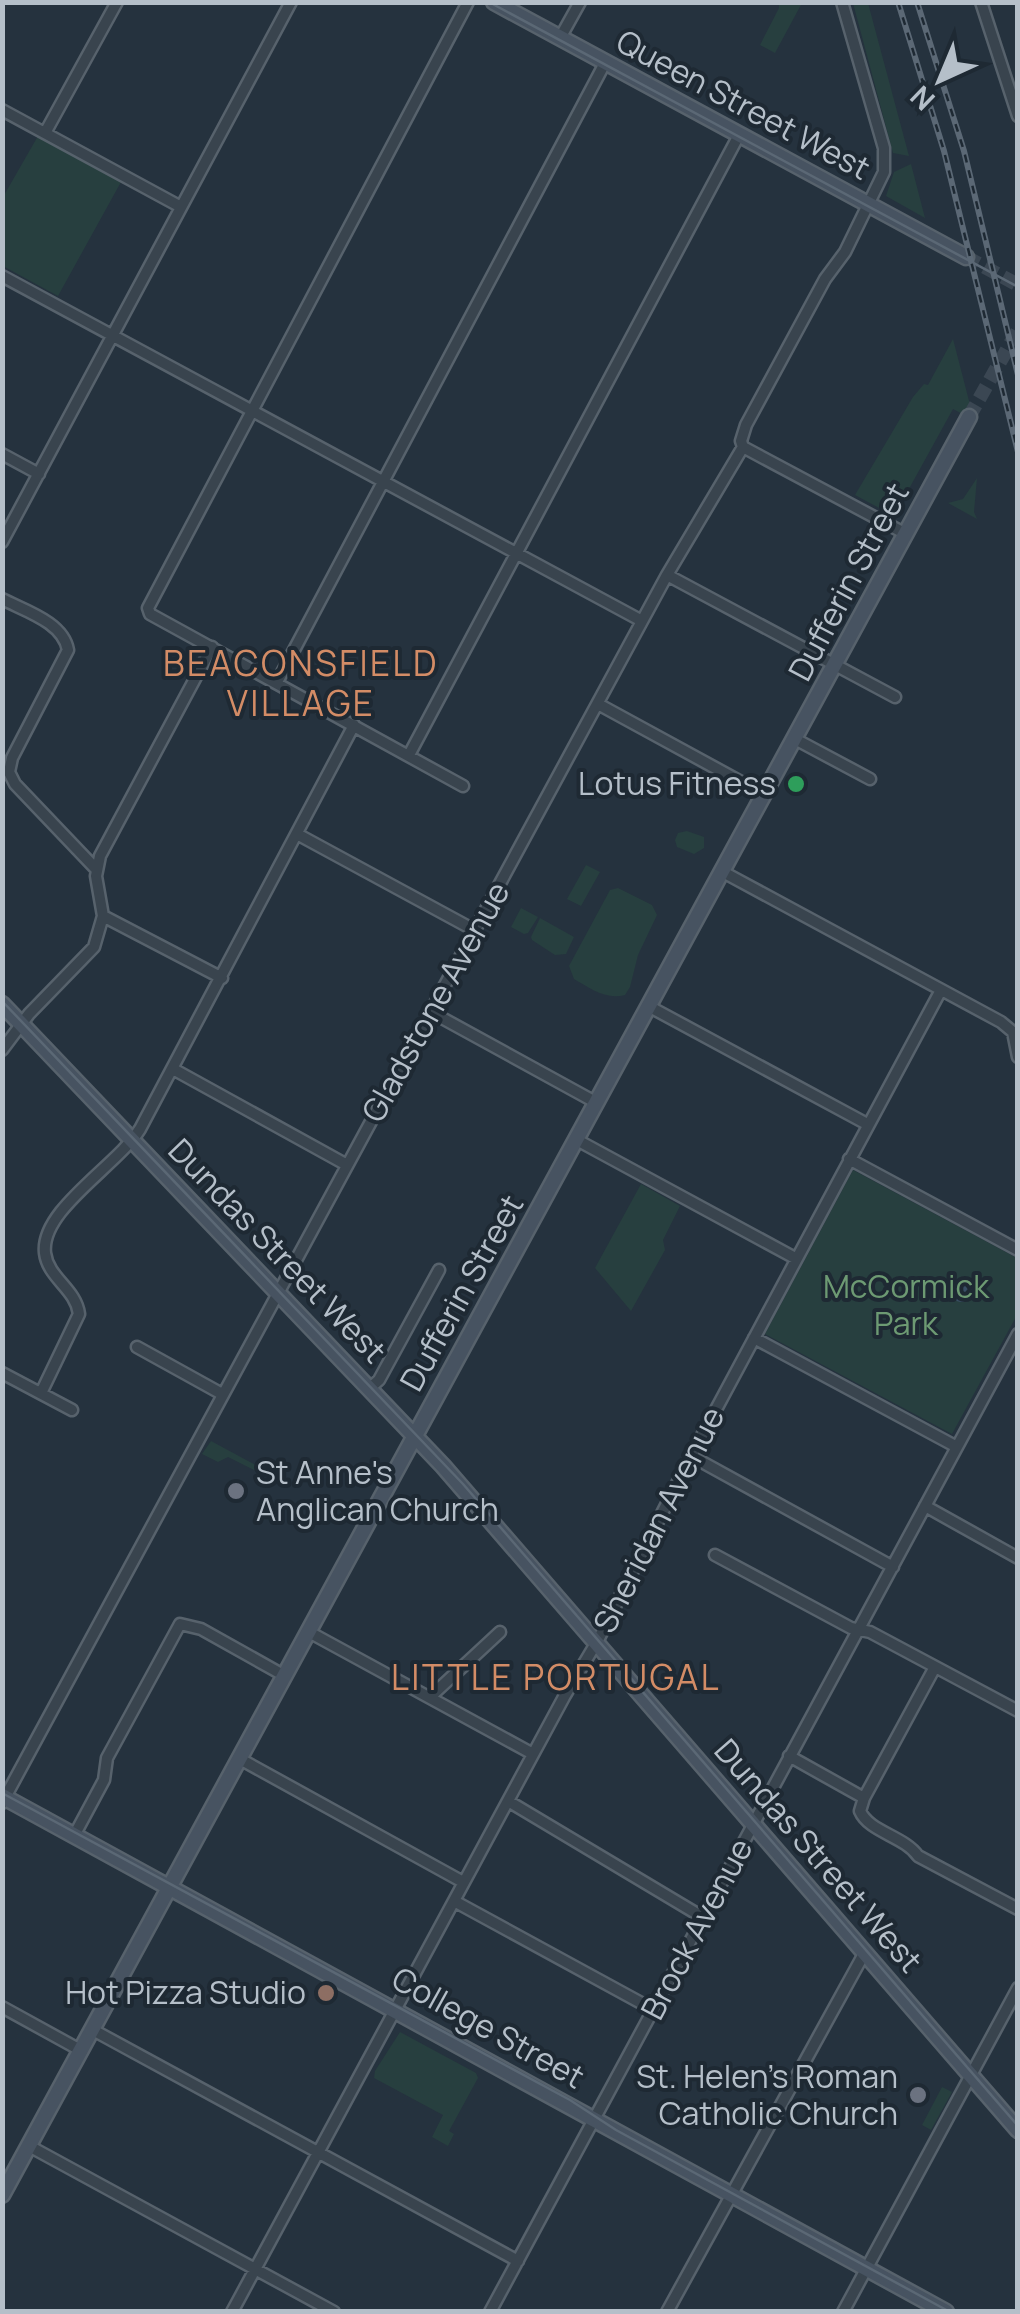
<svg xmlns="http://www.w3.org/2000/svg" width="1020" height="2314" font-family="Manrope,sans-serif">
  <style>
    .green { fill: #273f3f }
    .water { fill: #394f65 }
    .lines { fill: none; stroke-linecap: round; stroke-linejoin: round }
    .secondary-tunnel { stroke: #3b4753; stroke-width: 14; stroke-dasharray: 14 7; stroke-linecap: butt }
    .minor-casing { stroke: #57626c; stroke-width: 15 }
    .secondary-casing { stroke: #57626c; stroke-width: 19 }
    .minor { stroke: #39444e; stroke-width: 10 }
    .secondary { stroke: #475361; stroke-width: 14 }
    .tram { stroke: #5b6875; stroke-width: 2.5 }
    .rail-casing { stroke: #5b6875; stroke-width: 6 }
    .rail { stroke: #1e2933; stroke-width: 2.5; stroke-dasharray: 8; stroke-linecap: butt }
    .leisure-dot { fill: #2e9e5b; stroke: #1e2933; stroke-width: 4 }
    .worship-dot { fill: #6b7280; stroke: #1e2933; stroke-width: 4 }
    .education-dot { fill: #8d6e63; stroke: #1e2933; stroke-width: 4 }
    .labels { text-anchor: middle; stroke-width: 8; stroke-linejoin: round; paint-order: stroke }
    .street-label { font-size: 32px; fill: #b5bfc9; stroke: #1e2933 }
    .poi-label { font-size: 32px; fill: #b5bfc9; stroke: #1e2933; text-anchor: end }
    .park-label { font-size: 32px; fill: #6d9a73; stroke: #1e2933 }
    .neighbourhood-label { font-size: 35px; letter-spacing: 2.5px; fill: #d38c66; stroke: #1e2933 }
  </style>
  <rect width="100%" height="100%" fill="#25323e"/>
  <path class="green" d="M779,2L802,3L775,53L760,45L779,8Z
    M853,3H868L909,156L893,153Z
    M38,136L121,182L58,296L3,266V197Z
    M911,164L925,218L886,196L894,172Z
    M953,339L974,420L953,409L894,516L855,495L913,397L924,384L928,385Z
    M977,478L974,512L977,519L948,503L963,499Z
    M687,831L704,837V848L694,854L677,847L675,840L678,833Z
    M586,865L600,872L581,906L567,899Z
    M618,888L652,905L657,915L638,955L630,987L625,995C605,1000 590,988 574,979L569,966L610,890Z
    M521,908L538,917L528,933L524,934L511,927Z
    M540,918L574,937L566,954L555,955L532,940L531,937Z
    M853,1170L1017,1258V1315L952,1434L765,1334Z
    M641,1184L680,1206L663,1240L665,1250L631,1311L595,1268Z
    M211,1441L263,1469L260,1473L228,1457L218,1462L202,1454Z
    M400,2032L476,2073L478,2078L449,2131L454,2134L448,2146L432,2137L443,2115L374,2078L375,2071Z
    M942,2087L952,2092L931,2130L922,2125Z"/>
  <path class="water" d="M950 1290a12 12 0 1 1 24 0a12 12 0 1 1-24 0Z"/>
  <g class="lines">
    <path class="secondary-tunnel" d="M966,257L1018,285
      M969,417L1018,330"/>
    <g class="minor-casing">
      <path id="minor" d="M981,2L1018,116
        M560,38L580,2
        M2,110L181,207
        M45,133L117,2
        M2,276L642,621
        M743,447L906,534
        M2,454L39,474
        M2,542L291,2
        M667,575L895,697
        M2,599C25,611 63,622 68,650L12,758L9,772L15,784L96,869
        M277,682L605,63
        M598,704L765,795
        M795,739L870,779
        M409,755L739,135
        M463,786L150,614L148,608L468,2
        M297,834L476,931
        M723,872L1001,1022L1013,1032L1018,1057
        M103,916L222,978
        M650,1007L867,1124
        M431,1012L597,1103
        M2,1050L29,1014L94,947L103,916L96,876L100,856L212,647
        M173,1069L347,1165
        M577,1140L795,1258
        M849,1159L1018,1250
        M754,1338L957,1447
        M137,1347L222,1394
        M2,1373L72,1410
        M370,1388L379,1380L439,1270
        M41,1393L79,1314C76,1289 48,1278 45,1253C40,1210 117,1166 140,1129L354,725
        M691,1456L893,1567
        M925,1506L1018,1558
        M715,1555L851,1628L870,1632L1018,1711
        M309,1632L533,1754
        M430,1697L500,1632
        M789,1756L864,1798L860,1811C869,1832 904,1836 918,1856L1018,1909
        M240,1759L463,1882
        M864,1798L935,1667
        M508,1801L704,1918
        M2,1803L667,575L743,447L741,441L746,425L825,279L845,252L884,172V148L842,2
        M75,1834L104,1780L107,1758L180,1624L201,1629L285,1676
        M454,1901L654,2010
        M2,2007L82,2051
        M93,2030L518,2261
        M29,2146L334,2312
        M232,2312L564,1697L598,1640L691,1456L941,990
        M490,2312L1018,1334
        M667,2312L865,1952
        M843,2312L1018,1988"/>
    </g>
    <g class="secondary-casing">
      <path id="secondary" d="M494,2L966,257
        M2,1004L443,1466L1018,2130
        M2,1796L946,2312
        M2,2195L969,417"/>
    </g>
    <use href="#minor" class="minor"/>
    <use href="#secondary" class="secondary"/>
    <path class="tram" d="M489,2L1018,287
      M2,1001L463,1484L1018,2126
      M2,1793L570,2100L616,2130L950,2312"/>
    <g class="rail-casing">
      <path id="rail" d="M898,2L944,151L1018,452
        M917,2L964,151L1018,375"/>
    </g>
    <use href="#rail" class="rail"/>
  </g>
  <circle class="leisure-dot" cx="796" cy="784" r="10"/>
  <g class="worship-dot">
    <circle cx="236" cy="1491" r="10"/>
    <circle cx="918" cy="2095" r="10"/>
  </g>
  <circle class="education-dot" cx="326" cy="1993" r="10"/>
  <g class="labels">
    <g class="street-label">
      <text transform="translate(743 105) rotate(28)" y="11">Queen Street West</text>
      <text transform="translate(849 582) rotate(-62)" y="11">Dufferin Street</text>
      <text transform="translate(436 1002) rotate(-61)" y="11">Gladstone Avenue</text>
      <text transform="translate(277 1251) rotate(46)" y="11">Dundas Street West</text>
      <text transform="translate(462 1293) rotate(-61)" y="11">Dufferin Street</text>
      <text transform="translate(659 1520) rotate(-63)" y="11">Sheridan Avenue</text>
      <text transform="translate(818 1856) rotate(49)" y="11">Dundas Street West</text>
      <text transform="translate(697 1929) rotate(-62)" y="11">Brock Avenue</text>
      <text transform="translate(488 2028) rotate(29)" y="11">College Street</text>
    </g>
    <g class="poi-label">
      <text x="776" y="795">Lotus Fitness</text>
      <text x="256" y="1484" text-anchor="start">St Anne's<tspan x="256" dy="37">Anglican Church</tspan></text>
      <text x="306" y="2004">Hot Pizza Studio</text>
      <text x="898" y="2088">St. Helen's Roman<tspan x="898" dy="37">Catholic Church</tspan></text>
    </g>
    <g class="park-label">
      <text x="906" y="1298">McCormick<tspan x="906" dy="37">Park</tspan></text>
    </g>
    <g class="neighbourhood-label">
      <text x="301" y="676">BEACONSFIELD<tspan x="301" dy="40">VILLAGE</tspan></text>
      <text x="556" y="1690">LITTLE PORTUGAL</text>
    </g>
  </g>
  <rect width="1020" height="2314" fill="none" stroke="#b5bfc9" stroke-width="10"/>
  <g transform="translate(940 80) rotate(224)" stroke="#1e2933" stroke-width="8" paint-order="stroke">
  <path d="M0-8L18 38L0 25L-18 38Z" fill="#b5bfc9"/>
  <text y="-15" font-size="28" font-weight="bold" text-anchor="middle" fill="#b5bfc9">N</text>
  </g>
</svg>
